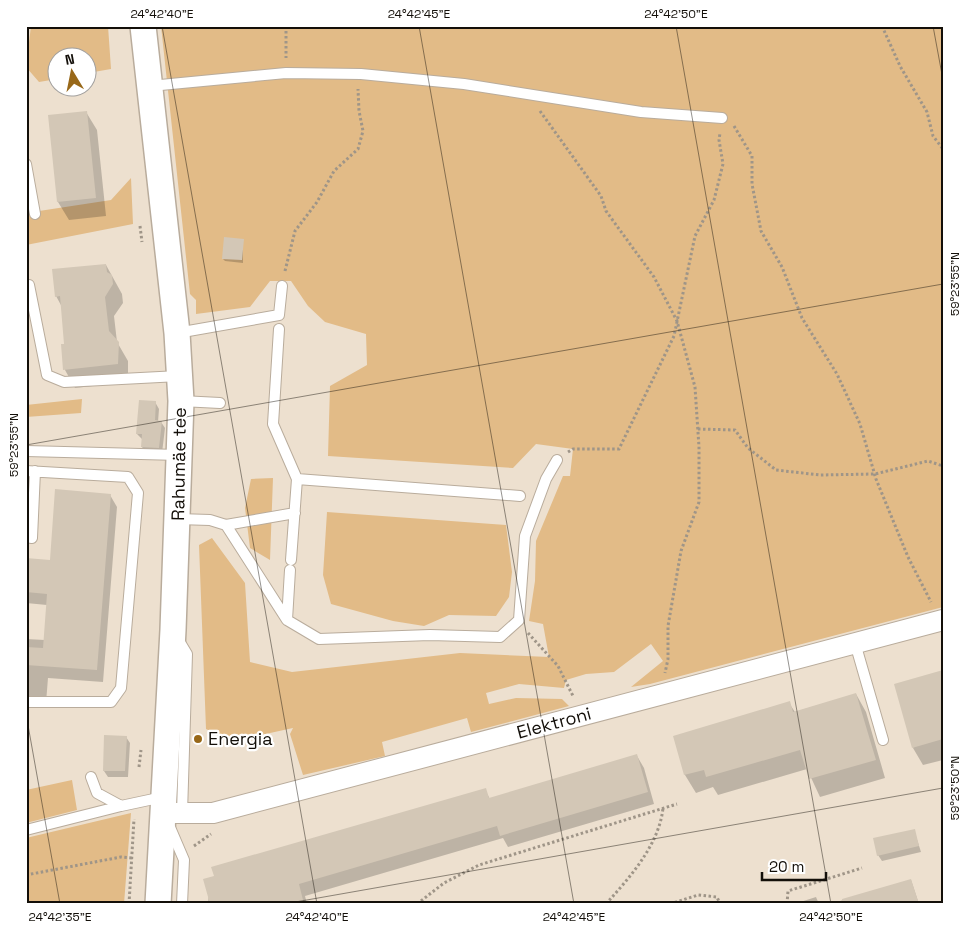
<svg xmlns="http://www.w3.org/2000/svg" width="969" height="930" font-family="'Space Grotesk',sans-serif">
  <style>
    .green { fill: #e2bb87 }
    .shadow { fill: #0003 }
    .building { fill: #d3c7b6 }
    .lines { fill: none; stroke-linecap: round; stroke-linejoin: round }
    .service-casing { stroke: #b9ac9c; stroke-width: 12 }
    .minor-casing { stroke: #b9ac9c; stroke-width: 22 }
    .tertiary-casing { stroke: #b9ac9c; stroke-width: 28 }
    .path { stroke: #9f9588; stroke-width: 3; stroke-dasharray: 2.5 2.5; stroke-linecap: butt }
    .service { stroke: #fff; stroke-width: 10 }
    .minor { stroke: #fff; stroke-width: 20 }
    .tertiary { stroke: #fff; stroke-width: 25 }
    .ticks { fill: none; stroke: #130f09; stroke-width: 1; stroke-opacity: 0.45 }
    .poi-dot { fill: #986819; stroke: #fff; stroke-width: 2 }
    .labels { text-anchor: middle; stroke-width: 4.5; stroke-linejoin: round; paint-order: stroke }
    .street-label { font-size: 18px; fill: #130f09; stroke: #fff }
    .poi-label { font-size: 18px; fill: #130f09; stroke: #fff; text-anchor: start }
    .neatline { fill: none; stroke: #130f09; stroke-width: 2 }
    .ticks-label { font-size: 12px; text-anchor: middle; fill: #130f09 }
  </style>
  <rect width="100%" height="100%" fill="#ede0cf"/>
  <path class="green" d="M31,26H108L111,69L88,73V58H58L57,79L39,82L26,67Z
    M161,26H943V607L650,684L631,687L663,661L651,644L614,672L586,674L566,680L564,688L519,684L486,693L489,704L516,698L562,699L569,706L471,732L467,718L382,742L385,756L303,775L290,734L293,728L233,741L206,729L199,545L212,538L245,583L250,662L292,672L460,653L549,657L543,624L529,621L535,581L536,541L563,476H570L573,449L536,444L513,468L328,456L330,386L367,365L366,334L325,322L308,306L291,281H270L250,307L196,314V300L190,294Z
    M131,178L133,224L26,245V213L111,200Z
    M82,399L81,413L26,417V405Z
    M273,478L270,560L250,548L245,508L251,479Z
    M327,512L506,525L512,572L509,597L496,616L449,615L424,626L393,621L331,604L323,575Z
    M72,780L77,810L26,823V790Z
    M131,813L124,904H26V838Z"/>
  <path class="shadow" d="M86,112L97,130L106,216L69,220L58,202L49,116Z
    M243,240V263L225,261L223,259Z
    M106,265L122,294L123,303L114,316L117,342L128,361V382L75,388L65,370L66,345L62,307L56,296Z
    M155,402L159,409L158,422H161L165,428L162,453H146L142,447L143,440L137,434Z
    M110,495L117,507L103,682L48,678L46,703L26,702V639L45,640L47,605L26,603V559L51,561Z
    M943,672V760L923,765L913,748Z
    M856,694L866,712L885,778L820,797L807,769L718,795L713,787L696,793L685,775L674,737L789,703L795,712Z
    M126,737L130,743L128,777H108L104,771Z
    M637,756L644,768L654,804L508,847L503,838L305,896L307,904H208L210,879L485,790L490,799Z
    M914,830L921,852L882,861L878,855Z
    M911,880L919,904H830Z
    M816,897L819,904H794Z"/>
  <path class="building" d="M87,111L96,198L57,202L48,115Z
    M224,237L244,239L242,260L222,259Z
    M106,264L107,272L112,275L113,284L105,297L109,331L119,342L118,364L63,370L61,344H64L60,296L55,297L52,269Z
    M139,400L156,401L155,420L162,421L159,448L141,447L142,434H136Z
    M55,489L111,494L97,670L26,665V647L43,648L47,594L26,592V558L50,560Z
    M943,670V739L912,748L894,684Z
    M856,693L876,760L809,779L800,750L706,777L704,770L684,775L673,736L790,701L793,712Z
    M104,735L127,736L125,771H103Z
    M637,754L648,792L500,836L497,826L299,884L304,904H210L203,879L214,876L211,867L486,788L489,798Z
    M915,829L919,846L877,856L873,838Z
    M911,879L919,904H842V899Z"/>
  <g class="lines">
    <g class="service-casing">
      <path id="service" d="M150,86L286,73L361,74L464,84L641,112L722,118
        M26,164L35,214
        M29,285L47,375L64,382L179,376
        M279,329L273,424L297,479L291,560
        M177,333L279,315L282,286
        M181,401L220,403
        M26,451L179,455
        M26,471L128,477L138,493L121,688L111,702H26
        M297,479L520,496
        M178,519L210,520L226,525L287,620
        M226,525L295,513
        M26,537L32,538L35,471
        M290,570L287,620L319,639L430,635L500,637L519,620L525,536L546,479L557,460
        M178,639L187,654L182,813
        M855,643L883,740
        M91,777L97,793L121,806L163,797
        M169,825L184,860L182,904
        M26,830L121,806"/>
    </g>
    <g class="minor-casing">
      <path id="minor" d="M164,813H213L943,620"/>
    </g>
    <g class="tertiary-casing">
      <path id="tertiary" d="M143,26L177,333L181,401L173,630L158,904"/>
    </g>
    <path class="path" d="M286,26V58
      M882,26L900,66L927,112L933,136L943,149
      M540,111L601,196L606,211L654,277L677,321L695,387L699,447V502L681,551L668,626V659L665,673
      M734,126L752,156V184L761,231L782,267L802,318L837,374L860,424L876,479L908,557L931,602
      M140,226L142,242
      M285,271L295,231L317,202L334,171L358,149L363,131L359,111L358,89
      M698,429L735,430L748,448L776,470L820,475L875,474L928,461L943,466
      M568,452L573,449H619L674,336L695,236L714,200L723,164L719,140L720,133
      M528,633L558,666L573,696
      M139,767L141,750
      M194,846L211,834
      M26,875L121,857L133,858
      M129,904L134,819
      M417,904L444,883L479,865L677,804
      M606,904C630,877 659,845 663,808
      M670,904L698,895L717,897L720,904
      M787,904L788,891L862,868"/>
    <use href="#service" class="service"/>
    <use href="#minor" class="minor"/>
    <use href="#tertiary" class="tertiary"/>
  </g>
  <path class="ticks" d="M162,26L317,904M419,26L574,904M676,26L831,904M933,26L943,80M26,445L943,284M26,714L60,904M284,904L943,788"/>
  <circle class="poi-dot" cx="198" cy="739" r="5"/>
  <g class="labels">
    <g class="street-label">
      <text transform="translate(179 464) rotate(-89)" y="6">Rahumäe tee</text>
      <text transform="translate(554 723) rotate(-15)" y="6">Elektroni</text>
    </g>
    <g class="poi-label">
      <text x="208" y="745">Energia</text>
    </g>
  </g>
  <rect width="969" height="930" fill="none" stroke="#ffffff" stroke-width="55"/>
  <g transform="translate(72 72) rotate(350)"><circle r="24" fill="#ffffff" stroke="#a19f9d"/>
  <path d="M0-4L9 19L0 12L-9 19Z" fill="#986819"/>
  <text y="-8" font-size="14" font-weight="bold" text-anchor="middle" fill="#130f09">N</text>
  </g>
  <path d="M762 872v8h64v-8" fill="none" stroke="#130f09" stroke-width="2.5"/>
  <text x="769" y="872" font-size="15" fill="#130f09" stroke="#ffffff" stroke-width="4" paint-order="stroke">20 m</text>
  <rect x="28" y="28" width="914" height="874" class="neatline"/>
  <g class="ticks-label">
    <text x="162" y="18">24°42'40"E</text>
    <text x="419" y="18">24°42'45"E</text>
    <text x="676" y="18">24°42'50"E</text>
    <text transform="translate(955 284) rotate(-90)" y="4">59°23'55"N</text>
    <text transform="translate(14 445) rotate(-90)" y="4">59°23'55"N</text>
    <text transform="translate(955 788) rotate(-90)" y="4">59°23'50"N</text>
    <text x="60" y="921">24°42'35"E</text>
    <text x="317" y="921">24°42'40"E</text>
    <text x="574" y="921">24°42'45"E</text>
    <text x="831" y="921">24°42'50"E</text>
  </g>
</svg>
